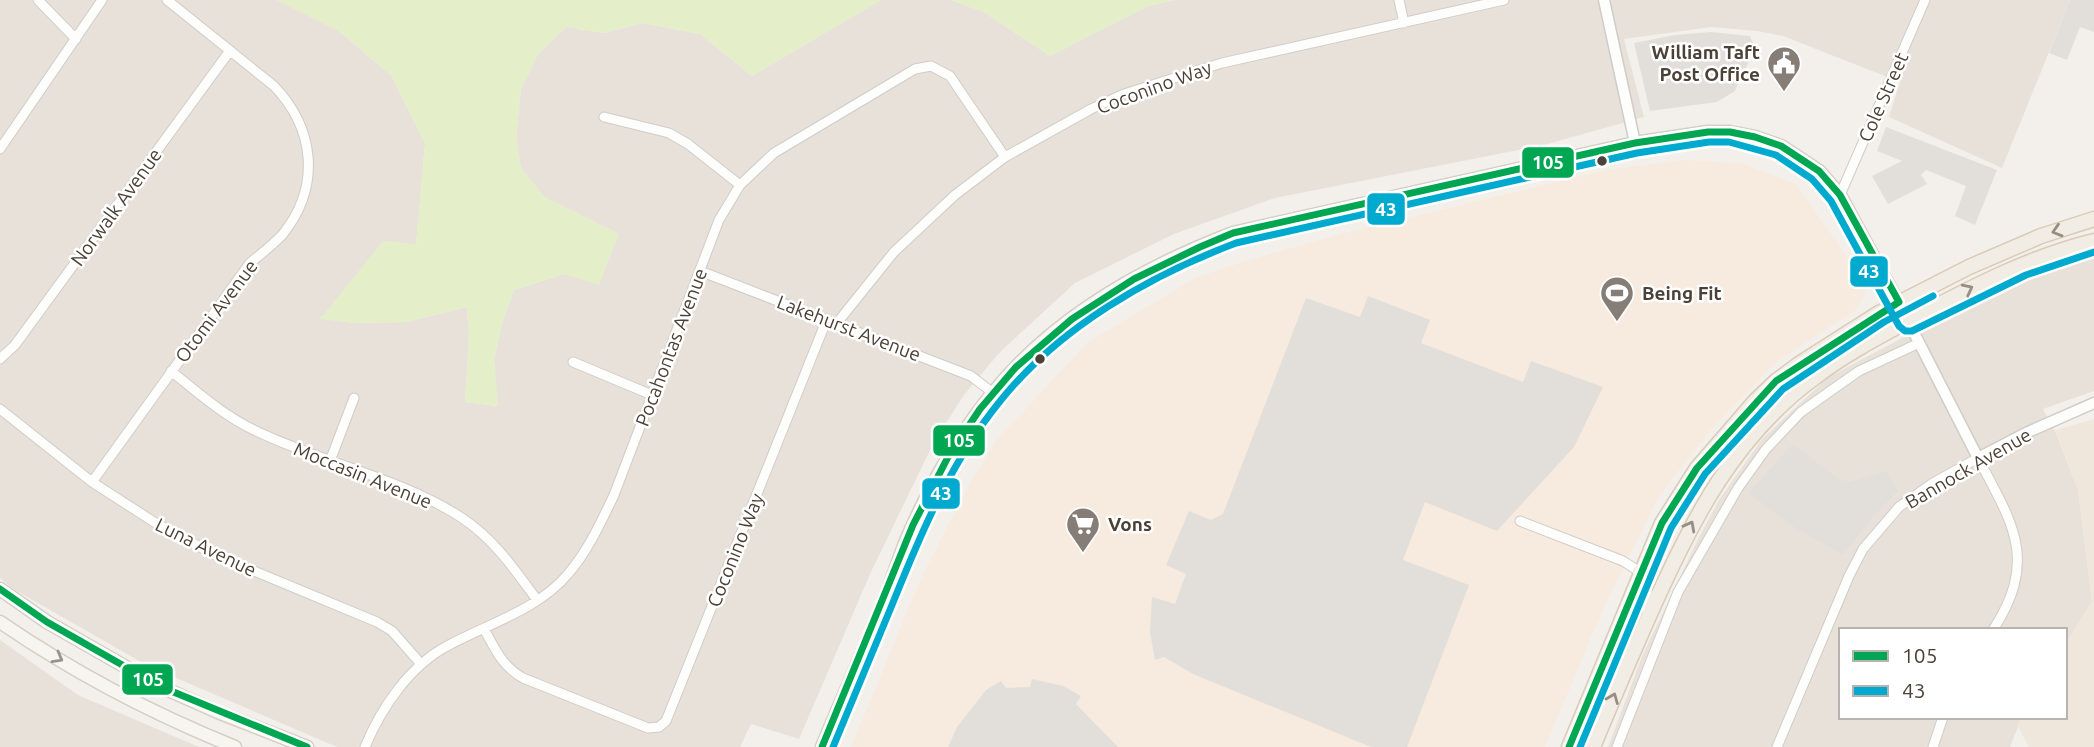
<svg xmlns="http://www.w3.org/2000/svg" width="2094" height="747" font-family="Ubuntu,sans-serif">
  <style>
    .residential { fill: #e8e1d9 }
    .commercial { fill: #f7eade }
    .education { fill: #efe7db }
    .green { fill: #e4efca }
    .parking { fill: #e2dfdb }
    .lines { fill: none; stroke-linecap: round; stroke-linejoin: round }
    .minor-casing { stroke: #d0ccc8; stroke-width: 11 }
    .tertiary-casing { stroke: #d0ccc8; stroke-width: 13 }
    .secondary-casing { stroke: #d5cec3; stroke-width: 15 }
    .primary-casing { stroke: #d8cbb7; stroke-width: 17 }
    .minor { stroke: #fdfdfc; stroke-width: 9 }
    .tertiary { stroke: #fdfdfc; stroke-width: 10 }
    .secondary { stroke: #f7f5f0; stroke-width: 12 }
    .primary { stroke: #f2ede4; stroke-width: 14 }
    .bus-1-casing { stroke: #fff; stroke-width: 12 }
    .bus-2-casing { stroke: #fff; stroke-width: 12 }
    .bus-1 { stroke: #00a651; stroke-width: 7 }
    .bus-2 { stroke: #00a9ce; stroke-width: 7 }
    .oneway { stroke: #968e84 }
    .oneway2 { stroke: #98928a }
    .bus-dot { fill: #4b4136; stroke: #fff; stroke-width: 2.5 }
    .labels { text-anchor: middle; stroke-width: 5; stroke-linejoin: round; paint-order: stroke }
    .poi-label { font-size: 19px; font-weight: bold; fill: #4b4136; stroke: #fff; text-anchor: start }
    .street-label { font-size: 19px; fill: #4b4136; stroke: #fff }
    .line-badge { stroke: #fff; stroke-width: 2.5 }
    .badge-label { font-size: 19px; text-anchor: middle; font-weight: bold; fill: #fff }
  </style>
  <rect width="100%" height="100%" fill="#f3f0ec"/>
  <path class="residential" d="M0,0H277L339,31L392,76L425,144L416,245L320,318L354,323L406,322L467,307L469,335L465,402L497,406L494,359L503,320L514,290L564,274L619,234L544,197L521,168L516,137L521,89L538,54L566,27L604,33L643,23L700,34L752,76L881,0H951L984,12L1050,56L1148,6L1175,0H2070L2002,168L1889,117L1900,82L1783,36L1757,31L1711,27L1624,39L1644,117L1544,145L1275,198L1174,234L1075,283L999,353L964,395L934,442L871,572L799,739L751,724L740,747H337L148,666L15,590L0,578Z
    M2094,256V391L2043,409L2055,431L2078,490L2092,601L2064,647V630H1840V717H2022L2010,747H1608L1643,654L1698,539L1719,500L1762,439L1827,378L1986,293Z
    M0,640L78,695L199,747H0Z"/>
  <path class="commercial" d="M1684,160L1741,163L1796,184L1868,287L1856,310L1775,363L1708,433L1659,496L1603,609L1545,747H851L922,576L971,481L996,441L1087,343L1195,278L1249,260L1344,233L1606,170Z"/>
  <path class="education" d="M2094,419V747H2029L2017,725L2022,717H2064V647L2092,601L2078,490L2055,430Z"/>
  <path class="green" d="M277,0H881L752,76L700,34L643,23L604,33L566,27L538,54L521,89L516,137L521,168L544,197L619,234L599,285L564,274L514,290L503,320L494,359L498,406L465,402L469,335L467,307L406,322L354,323L320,319L383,241L416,244L425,144L392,76L339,31Z
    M951,0H1175L1148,6L1050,56L984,12Z"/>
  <path class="parking" d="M2070,0H2094V32L2080,27L2067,60L2049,53Z
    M1711,32L1750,36L1755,48L1735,91L1717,102L1650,111L1634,43L1675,35Z
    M1886,127L1997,170L1975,225L1955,216L1966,186L1926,170L1921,175L1927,184L1888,204L1872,176L1902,161L1877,151Z
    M1368,296L1430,320L1421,343L1523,382L1531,361L1603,387L1574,447L1497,531L1425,502L1403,560L1469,585L1407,747H1371L1193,674L1164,657L1155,660L1150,632L1152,597L1175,604L1186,574L1166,565L1189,511L1211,520L1223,514L1306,298L1360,317Z
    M1793,444L1837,478L1850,482L1886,471L1898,491L1873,517L1843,555L1795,528L1748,493Z
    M1032,679L1063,686L1081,696L1076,704L1118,747H948L957,727L986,690L1001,681L1006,688L1030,687Z"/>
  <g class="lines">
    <g class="minor-casing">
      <path id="minor" d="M38,0L76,39
        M1399,0L1404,23
        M604,117L669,133L688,144L740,185
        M0,149L102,0
        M1840,195L1925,0
        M700,271L971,376L993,393
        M837,323L894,252L955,195L1005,157L1091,109L1124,94L1222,63L1504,0
        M0,359L15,345L229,52
        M573,362L652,395
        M171,371C197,392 223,415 254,430C319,462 401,478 462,518C494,539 515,570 537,600
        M0,409L92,482L154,522L213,554L377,622L392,631L421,664
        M330,461L354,398
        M92,482L250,263C261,254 274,244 283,234C321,186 315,129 274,86L167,0
        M1520,521L1623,561L1640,572
        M484,629C496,650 501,665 523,678L648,728L659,727L666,721L827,319
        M365,747C381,708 410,665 449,645C488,624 539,609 568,574C588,551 601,522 614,495L719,220L740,185L774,153L915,69L931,66L950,76L1005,157
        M1617,747L1678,592L1738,488L1766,449L1801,412L1836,387L1859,371L1917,344
        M1777,747L1849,576L1863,549L1899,507L1933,483L1978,458C2012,523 2039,559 1993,630
        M1933,747L1943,717"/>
    </g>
    <g class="tertiary-casing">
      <path id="tertiary" d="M1604,0L1635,143
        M1908,321L1978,458L2028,432L2094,403"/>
    </g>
    <g class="secondary-casing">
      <path id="secondary" d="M0,589L47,622L159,686L220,713L307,747
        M0,622C73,672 153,714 235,747
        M822,747C843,696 866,646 886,595C895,572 902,548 913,525C934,479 960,433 992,394C1053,318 1144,267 1233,233L1635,143L1708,132H1730L1755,137L1781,146L1819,171L1840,195L1908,321"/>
    </g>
    <g class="primary-casing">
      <path id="primary" d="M1640,572L1650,613
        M1569,747L1662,523L1697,468L1755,401L1776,381L1799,364L1879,313L1969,267L2041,236L2094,219
        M1593,747C1613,699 1633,652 1654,605C1693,518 1735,436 1814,378C1848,352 1886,333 1923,313C1978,284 2033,256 2094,241"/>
    </g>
    <use href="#minor" class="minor"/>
    <use href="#tertiary" class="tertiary"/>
    <use href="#secondary" class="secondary"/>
    <use href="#primary" class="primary"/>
    <g class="bus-1-casing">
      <path id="bus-1" d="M0,589L47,622L159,686L307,747
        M822,747L913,525L948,457L980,409L1016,367L1072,319L1134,279L1200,247L1233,233L1635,143L1708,132H1730L1755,137L1781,146L1819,171L1840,195L1899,302L1776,381L1697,468L1662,523L1569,747"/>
    </g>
    <g class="bus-2-casing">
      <path id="bus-2" d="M833,747C853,700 872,652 892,605C921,533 951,461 1001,400C1060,327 1149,276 1236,243L1637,153L1709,142H1729L1776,155L1812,179L1831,201L1899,326L1905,331H1912L2026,275L2094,252
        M1580,747L1671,528L1705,474L1783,389L1884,322L1933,296"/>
    </g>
    <use href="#bus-1" class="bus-1"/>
    <use href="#bus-2" class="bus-2"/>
  </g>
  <defs><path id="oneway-chevron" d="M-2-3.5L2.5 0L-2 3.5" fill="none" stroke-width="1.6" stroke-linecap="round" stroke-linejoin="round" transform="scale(1.75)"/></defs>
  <g class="oneway">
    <use href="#oneway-chevron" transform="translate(2057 231) rotate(163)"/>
    <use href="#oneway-chevron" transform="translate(1968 289) rotate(-27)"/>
    <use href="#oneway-chevron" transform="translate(1690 526) rotate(-62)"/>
    <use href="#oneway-chevron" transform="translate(1613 698) rotate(-68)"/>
  </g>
  <use class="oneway2" href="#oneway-chevron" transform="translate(58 658) rotate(29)"/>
  <defs>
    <g id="civic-pin" transform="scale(1.75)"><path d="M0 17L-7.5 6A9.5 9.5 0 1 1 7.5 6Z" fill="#867e76" stroke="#fff"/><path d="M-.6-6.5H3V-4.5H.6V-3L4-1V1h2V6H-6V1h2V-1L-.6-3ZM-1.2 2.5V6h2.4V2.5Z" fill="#fff"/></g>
    <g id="stadium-pin" transform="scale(1.75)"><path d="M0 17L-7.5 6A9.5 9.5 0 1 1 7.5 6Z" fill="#867e76" stroke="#fff"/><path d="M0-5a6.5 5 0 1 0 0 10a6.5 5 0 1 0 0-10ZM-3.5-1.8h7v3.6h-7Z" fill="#fff"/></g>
    <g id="supermarket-pin" transform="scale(1.75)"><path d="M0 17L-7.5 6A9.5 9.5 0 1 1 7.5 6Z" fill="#867e76" stroke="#fff"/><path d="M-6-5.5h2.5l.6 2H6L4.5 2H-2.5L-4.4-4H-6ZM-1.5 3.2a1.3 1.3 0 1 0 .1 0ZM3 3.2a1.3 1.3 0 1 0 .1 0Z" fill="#fff"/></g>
  </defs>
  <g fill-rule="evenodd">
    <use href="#civic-pin" x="1784" y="63"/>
    <use href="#stadium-pin" x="1617" y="293"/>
    <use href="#supermarket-pin" x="1083" y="524"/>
  </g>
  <g class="bus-dot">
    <circle cx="1602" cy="161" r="6"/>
    <circle cx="1040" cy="359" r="6"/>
  </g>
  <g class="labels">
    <g class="poi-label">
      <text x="1760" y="59" text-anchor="end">William Taft<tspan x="1760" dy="22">Post Office</tspan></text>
      <text x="1642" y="300">Being Fit</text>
      <text x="1108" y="531">Vons</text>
    </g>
    <g class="street-label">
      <text transform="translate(1154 87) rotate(-20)" y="7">Coconino Way</text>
      <text transform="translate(1883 97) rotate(-66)" y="7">Cole Street</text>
      <text transform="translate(116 207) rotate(-54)" y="7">Norwalk Avenue</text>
      <text transform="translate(216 311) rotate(-53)" y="7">Otomi Avenue</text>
      <text transform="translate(849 328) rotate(21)" y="7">Lakehurst Avenue</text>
      <text transform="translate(671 347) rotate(-69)" y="7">Pocahontas Avenue</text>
      <text transform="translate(1968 468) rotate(-30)" y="7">Bannock Avenue</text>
      <text transform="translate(363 475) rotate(22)" y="7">Moccasin Avenue</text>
      <text transform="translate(206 547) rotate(26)" y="7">Luna Avenue</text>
      <text transform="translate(735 550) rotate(-68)" y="7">Coconino Way</text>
    </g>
  </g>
  <g class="line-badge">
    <rect x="1521" y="146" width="54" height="33" rx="7" fill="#00a651"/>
    <rect x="1366" y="192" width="40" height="34" rx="7" fill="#00a9ce"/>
    <rect x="1849" y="255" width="40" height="33" rx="7" fill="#00a9ce"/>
    <rect x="932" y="424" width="54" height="33" rx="7" fill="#00a651"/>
    <rect x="921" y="477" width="40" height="33" rx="7" fill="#00a9ce"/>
    <rect x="121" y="663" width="53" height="33" rx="7" fill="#00a651"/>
  </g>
  <g class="badge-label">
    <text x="1548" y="169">105</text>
    <text x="1386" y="216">43</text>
    <text x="1869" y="278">43</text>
    <text x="959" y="447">105</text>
    <text x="941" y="500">43</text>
    <text x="148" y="686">105</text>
  </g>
  <rect x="1839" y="628" width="228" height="91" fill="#ffffff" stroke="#b7b3af" stroke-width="2"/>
  <rect x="1853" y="651" width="35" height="10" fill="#00a651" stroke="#b7b3af" stroke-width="2"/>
  <text x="1902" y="663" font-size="21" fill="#4b4136">105</text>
  <rect x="1853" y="686" width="35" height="10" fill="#00a9ce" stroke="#b7b3af" stroke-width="2"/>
  <text x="1902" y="698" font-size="21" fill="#4b4136">43</text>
</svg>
